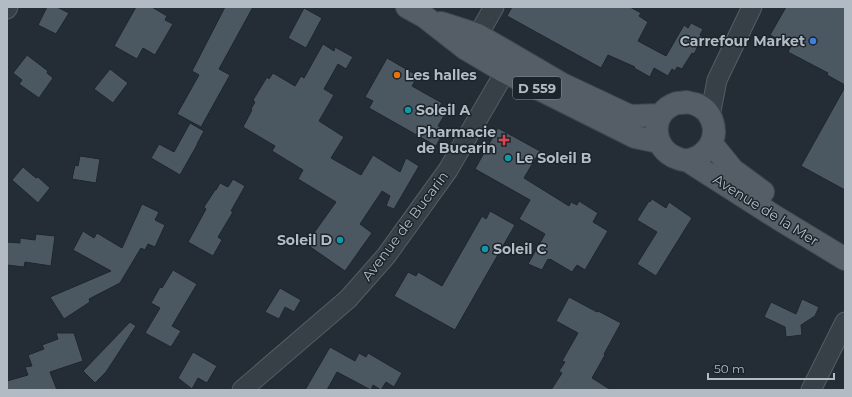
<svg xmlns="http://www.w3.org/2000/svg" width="852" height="397" font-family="Montserrat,sans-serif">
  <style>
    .building { fill: #4c5861; stroke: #1e262d }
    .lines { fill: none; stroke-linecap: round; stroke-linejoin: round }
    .minor-casing { stroke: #555d64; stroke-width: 21 }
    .major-casing { stroke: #404850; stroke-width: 24 }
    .minor { stroke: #373f47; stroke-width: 19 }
    .major { stroke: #555e67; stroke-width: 22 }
    .shop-dot { fill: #3f7fe0; stroke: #1c242b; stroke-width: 1.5 }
    .food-dot { fill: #e8710a; stroke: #1c242b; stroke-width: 1.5 }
    .culture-dot { fill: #0f9aa8; stroke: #1c242b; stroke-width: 1.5 }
    .health-dot { fill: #e0444e; stroke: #1c242b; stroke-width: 1.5 }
    .labels { text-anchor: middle; stroke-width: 3; stroke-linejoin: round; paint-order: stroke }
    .shield { fill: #1c242b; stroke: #858d95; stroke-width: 1 }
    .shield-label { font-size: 13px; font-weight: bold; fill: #b2bac3 }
    .poi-label { font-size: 14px; font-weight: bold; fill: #b2bac3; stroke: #1c242b; text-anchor: start }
    .street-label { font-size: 14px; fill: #b2bac3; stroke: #1c242b }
  </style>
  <rect width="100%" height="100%" fill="#242d36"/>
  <path class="building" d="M47,7H57L69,13L56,34L38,25Z
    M136,7H152L167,16L165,20L173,24L155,55L143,48L137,59L114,46Z
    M225,7H253L219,69L230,75L201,127L177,114L199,75L192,71Z
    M512,7H630L641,13L639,16L648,22L638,41L666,56L684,25L688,28L691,23L703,29L700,35L703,37L694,54L692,53L682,69L677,67L675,71L672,69L668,76L654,68L650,77L634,68L635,67L608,55L601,68L507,16Z
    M786,7H845V85L827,75L828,73L788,52L791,46L770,35Z
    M304,8L322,18L306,48L288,38Z
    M323,44L334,51L335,47L353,57L346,69L338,64L324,89L334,95L319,121L344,137L331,158L361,175L373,155L400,172L406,158L419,166L394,209L386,206L390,196L382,191L360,224L372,233L345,271L306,244L336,202L298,179L303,170L272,151L275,146L243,127L252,110L251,109L255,102L253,100L267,77L269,79L273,73L295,86L301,76L304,78Z
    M27,55L48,71L47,73L53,78L39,98L19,84L22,80L13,73Z
    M387,58L418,76L412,86L442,103L439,107L447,111L438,126L445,130L436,146L369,108L373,101L365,97Z
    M110,69L128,83L113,103L94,89Z
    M845,87V190L801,166Z
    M190,123L204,131L197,144V145L180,175L151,158L159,144L174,152Z
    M498,128L540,151L524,178L569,206L571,202L577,205L579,201L598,213L593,222L608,231L585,270L577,265L572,272L550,259L549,260L548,259L542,270L528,264L545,234L519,219L530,200L475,169Z
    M80,156L100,159L96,183L72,179L75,165L78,166Z
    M23,167L36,178L38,177L50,188L38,203L12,180Z
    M233,179L245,186L231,211L233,212L218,237L222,240L213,256L188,242L206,209L204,207L215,190H216L220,183L228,187Z
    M652,199L666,208L669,202L692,218L656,276L637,264L657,232L637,220L649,201L650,202Z
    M142,204L159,212L155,220L165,225L155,247L148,244L145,250L141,248L120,283L89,299L90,302L64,319L50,297L111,271L73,250L83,231L94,238L97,233L122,248Z
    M490,211L515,225L455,330L394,296L408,272L416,276L418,272L442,286L482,216L486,219Z
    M36,234L55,236L51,266L25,262L24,267L7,265V242L20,243V238L35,240Z
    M173,270L197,284L172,326L181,331L171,347L145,333L160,308L151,303L160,287L162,288Z
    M280,288L301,300L294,312L285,307L279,319L265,312Z
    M569,297L597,312L598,311L621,323L604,354L605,355L592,378L611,390H551L562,373L559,371L565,362L562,361L578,333L556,321Z
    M802,299L819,307L815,316L801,325L802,335L786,337L785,327L764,317L771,302L796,314Z
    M130,322L136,326L106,372L95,383L83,371Z
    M56,333H74L83,361L50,372L57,390H7V381L28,375L25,367L32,366L28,355L44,349L42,345L58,339Z
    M330,347L355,361L359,353L366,357L368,353L402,373L394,387L386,382L381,390L373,385L371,390L337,372L327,390H305Z
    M193,352L217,366L207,383L198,378L192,389L178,378Z"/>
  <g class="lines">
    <g class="minor-casing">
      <path id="minor" d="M7,9L8,7
        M478,35L494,7
        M710,116L717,80L752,7
        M242,390L348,299L386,256L448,170L505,72
        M811,390L845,322"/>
    </g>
    <g class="major-casing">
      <path id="major" d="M407,7L425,17L466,49L505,72L635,137L659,142
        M441,23L478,35L562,84L630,116L661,115
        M686,102C689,103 692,103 695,104C713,110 719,132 709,147C705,152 701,156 695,158C688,161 684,161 677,158C651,149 649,112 677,103C680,103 683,103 686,102Z
        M711,143L733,170L763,192
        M688,161L779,219L845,259"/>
    </g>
    <use href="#minor" class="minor"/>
    <use href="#major" class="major"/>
  </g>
  <circle class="shop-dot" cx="813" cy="41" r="4"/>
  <circle class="food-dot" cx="397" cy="75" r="4"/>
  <g class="culture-dot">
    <circle cx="408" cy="110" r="4"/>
    <circle cx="508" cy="158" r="4"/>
    <circle cx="340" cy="240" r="4"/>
    <circle cx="485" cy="249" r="4"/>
  </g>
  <path class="health-dot" d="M502 134h4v4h4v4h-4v4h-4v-4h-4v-4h4z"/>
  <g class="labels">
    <rect class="shield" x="513" y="77" width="48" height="22" rx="3"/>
    <g class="shield-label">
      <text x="537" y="93">D 559</text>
    </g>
    <g class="poi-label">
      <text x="805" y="46" text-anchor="end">Carrefour Market</text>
      <text x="405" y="80">Les halles</text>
      <text x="416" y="115">Soleil A</text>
      <text x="496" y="137" text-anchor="end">Pharmacie<tspan x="496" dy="16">de Bucarin</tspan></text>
      <text x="516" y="163">Le Soleil B</text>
      <text x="332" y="245" text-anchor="end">Soleil D</text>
      <text x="493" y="254">Soleil C</text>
    </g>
    <g class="street-label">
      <text transform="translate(766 210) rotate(32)" y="5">Avenue de la Mer</text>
      <text transform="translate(405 226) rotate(-53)" y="5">Avenue de Bucarin</text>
    </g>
  </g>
  <rect width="852" height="397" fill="none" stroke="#b2bac3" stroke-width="16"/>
  <path d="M708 373v6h126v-6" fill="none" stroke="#b2bac3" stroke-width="2"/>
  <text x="714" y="373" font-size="12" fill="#b2bac3" stroke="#1c242b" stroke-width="3" paint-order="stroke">50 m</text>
</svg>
